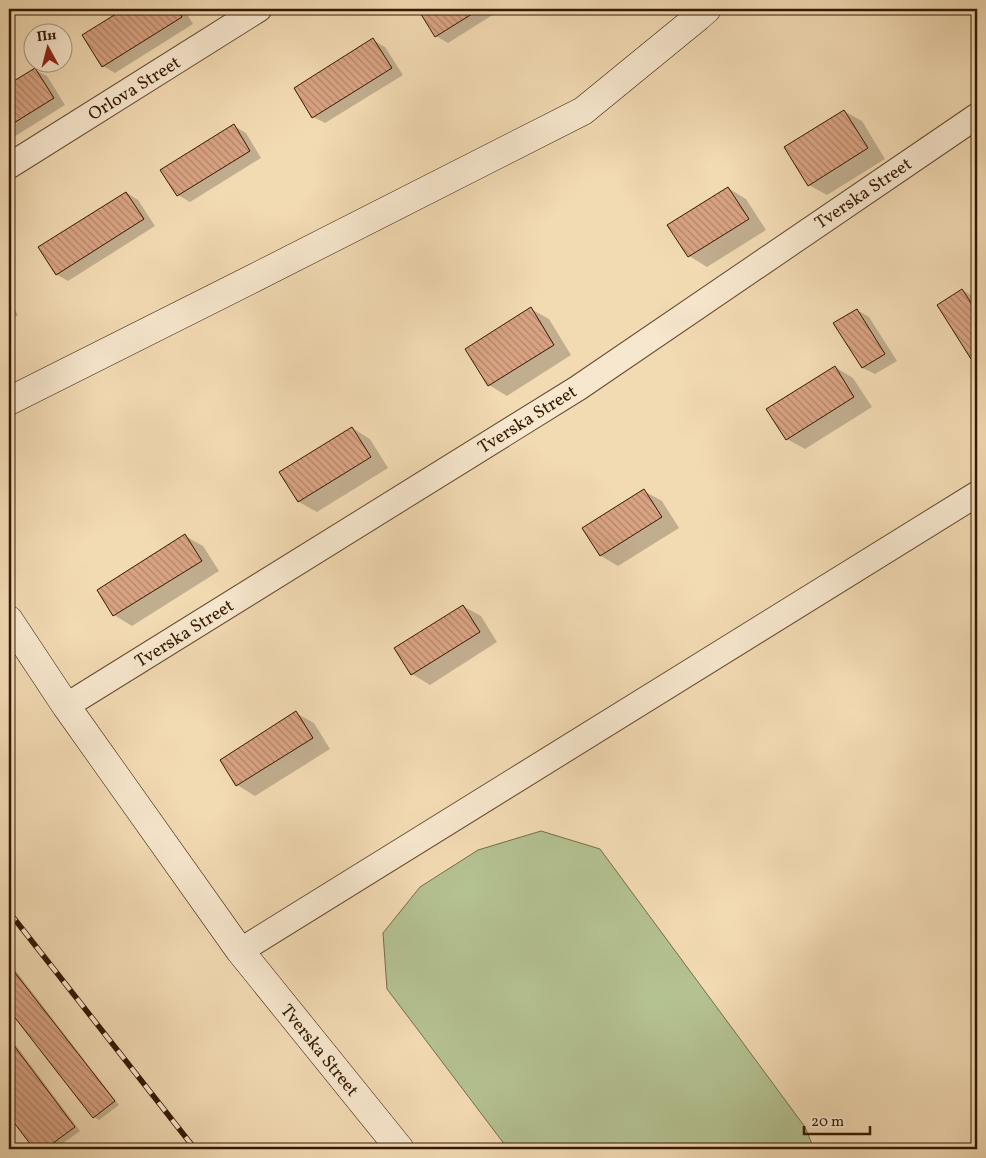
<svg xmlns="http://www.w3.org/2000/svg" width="986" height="1158" font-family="Vollkorn,serif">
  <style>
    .pitch { fill: #b4c191; stroke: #746d48 }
    .shadow { fill: #0003 }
    .building { fill: url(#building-back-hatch); stroke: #351900 }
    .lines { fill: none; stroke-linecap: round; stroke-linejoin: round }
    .street-casing { stroke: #64492d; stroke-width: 27 }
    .secondary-casing { stroke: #351900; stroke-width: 29 }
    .street { stroke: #f7e7ce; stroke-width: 25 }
    .secondary { stroke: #f7e7ce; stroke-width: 28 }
    .rail-casing { stroke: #351900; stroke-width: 5.5 }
    .rail { stroke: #f7e7ce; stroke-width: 4; stroke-dasharray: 11; stroke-linecap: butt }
    .labels { text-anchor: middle; stroke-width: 4; stroke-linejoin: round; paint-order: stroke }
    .street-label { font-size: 18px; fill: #351900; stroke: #f7e7ce }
  </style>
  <defs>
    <pattern id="building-back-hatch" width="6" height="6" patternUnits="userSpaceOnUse" patternTransform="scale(1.25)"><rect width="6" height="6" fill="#d9a383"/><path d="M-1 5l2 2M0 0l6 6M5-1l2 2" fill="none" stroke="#b18469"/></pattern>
  </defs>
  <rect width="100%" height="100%" fill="#f2dab3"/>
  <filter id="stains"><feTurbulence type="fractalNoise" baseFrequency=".004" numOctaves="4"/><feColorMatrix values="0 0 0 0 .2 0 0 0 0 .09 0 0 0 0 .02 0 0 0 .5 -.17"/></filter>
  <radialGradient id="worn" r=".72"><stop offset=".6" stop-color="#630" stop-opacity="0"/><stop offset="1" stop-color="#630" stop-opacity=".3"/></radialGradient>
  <path class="pitch" d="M541,831L600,849L805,1127L814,1149H508L387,989L383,933L420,887L478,850Z"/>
  <path class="shadow" d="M126,9H184L193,24L115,73L103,66L83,36Z
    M424,9H502L448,43L436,36L420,11Z
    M373,40L385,47L403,75L325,123L313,117Z
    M35,70L47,76L65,105L9,140V86Z
    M844,111L862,121L885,159L827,195L809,185Z
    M234,126L246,133L261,158L190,202L178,195Z
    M728,188L746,199L766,230L707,267L689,256Z
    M127,193L138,200L155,226L68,281L56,274Z
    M962,290L974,297L977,302V361L972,358Z
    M9,300L18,315L9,321Z
    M531,309L549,319L571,355L507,396L489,385Z
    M857,310L869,317L897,361L875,374L863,368Z
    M835,367L853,378L872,407L805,449L787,439Z
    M352,428L370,439L388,468L317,512L299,502L281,473Z
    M644,491L662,501L679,528L618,566L601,556Z
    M185,536L203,546L219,571L132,626L114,615Z
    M463,606L481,616L497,642L430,685L412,674L396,648Z
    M296,713L314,723L330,749L255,796L237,785L221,760Z
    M9,962L119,1105L99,1120L94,1117L9,1008Z
    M9,1036L80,1131L55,1149H35L9,1113Z"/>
  <path class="building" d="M124,9H177L182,17L102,67L82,35Z
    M422,9H480L435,37L419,11Z
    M373,38L392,68L312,118L294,88Z
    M35,68L54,98L9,126V84Z
    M844,110L868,148L808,186L784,147Z
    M234,124L250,151L177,196L160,170Z
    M728,187L749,219L688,257L667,225Z
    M126,192L144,219L56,275L38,247Z
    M962,289L977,312V355L971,359L937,305Z
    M531,307L554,345L488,386L465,349Z
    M857,309L885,354L862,368L833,323Z
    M835,366L854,397L786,440L766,409Z
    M352,427L371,457L298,502L279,472Z
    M644,489L662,517L600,556L582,528Z
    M185,534L202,561L113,616L97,590Z
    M463,605L480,632L411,675L394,648Z
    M296,711L313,738L236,786L220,760Z
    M9,965L115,1101L93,1118L9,1010Z
    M9,1039L75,1127L45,1149H34L9,1116Z"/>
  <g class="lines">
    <g class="street-casing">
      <path id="street" d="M9,166L259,9
        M66,706L578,388L977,116
        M240,951L977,494"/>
    </g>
    <g class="secondary-casing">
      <path id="secondary" d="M9,401L254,278L583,111L698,17L707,9
        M9,620L66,706L240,951L400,1149"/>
    </g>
    <use href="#street" class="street"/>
    <use href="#secondary" class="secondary"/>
    <g class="rail-casing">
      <path id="rail" d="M9,912L195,1149"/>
    </g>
    <use href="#rail" class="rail"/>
  </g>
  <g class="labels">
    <g class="street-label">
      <text transform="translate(134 88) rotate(-32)" y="6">Orlova Street</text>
      <text transform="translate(863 193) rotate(-34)" y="6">Tverska Street</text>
      <text transform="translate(527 419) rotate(-32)" y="6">Tverska Street</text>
      <text transform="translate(184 633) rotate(-32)" y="6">Tverska Street</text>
      <text transform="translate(320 1050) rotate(51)" y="6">Tverska Street</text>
    </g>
  </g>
  <rect width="986" height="1158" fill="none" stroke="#f2dab3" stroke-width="30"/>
  <rect x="10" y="10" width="966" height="1138" fill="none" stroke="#351900" stroke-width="2.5"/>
  <rect x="15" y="15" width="956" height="1128" fill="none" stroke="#351900"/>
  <g transform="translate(48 48) rotate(353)"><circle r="24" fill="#f7e7ce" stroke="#a9957c"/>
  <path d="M0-4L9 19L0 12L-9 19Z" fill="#8f2418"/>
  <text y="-8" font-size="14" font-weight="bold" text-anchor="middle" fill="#351900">Пн</text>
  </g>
  <path d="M804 1126v8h66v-8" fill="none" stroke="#351900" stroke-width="2.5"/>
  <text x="811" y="1126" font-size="15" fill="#351900" stroke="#f7e7ce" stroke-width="4" paint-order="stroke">20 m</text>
  <rect width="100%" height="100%" filter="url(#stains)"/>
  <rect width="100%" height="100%" fill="url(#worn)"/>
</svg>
